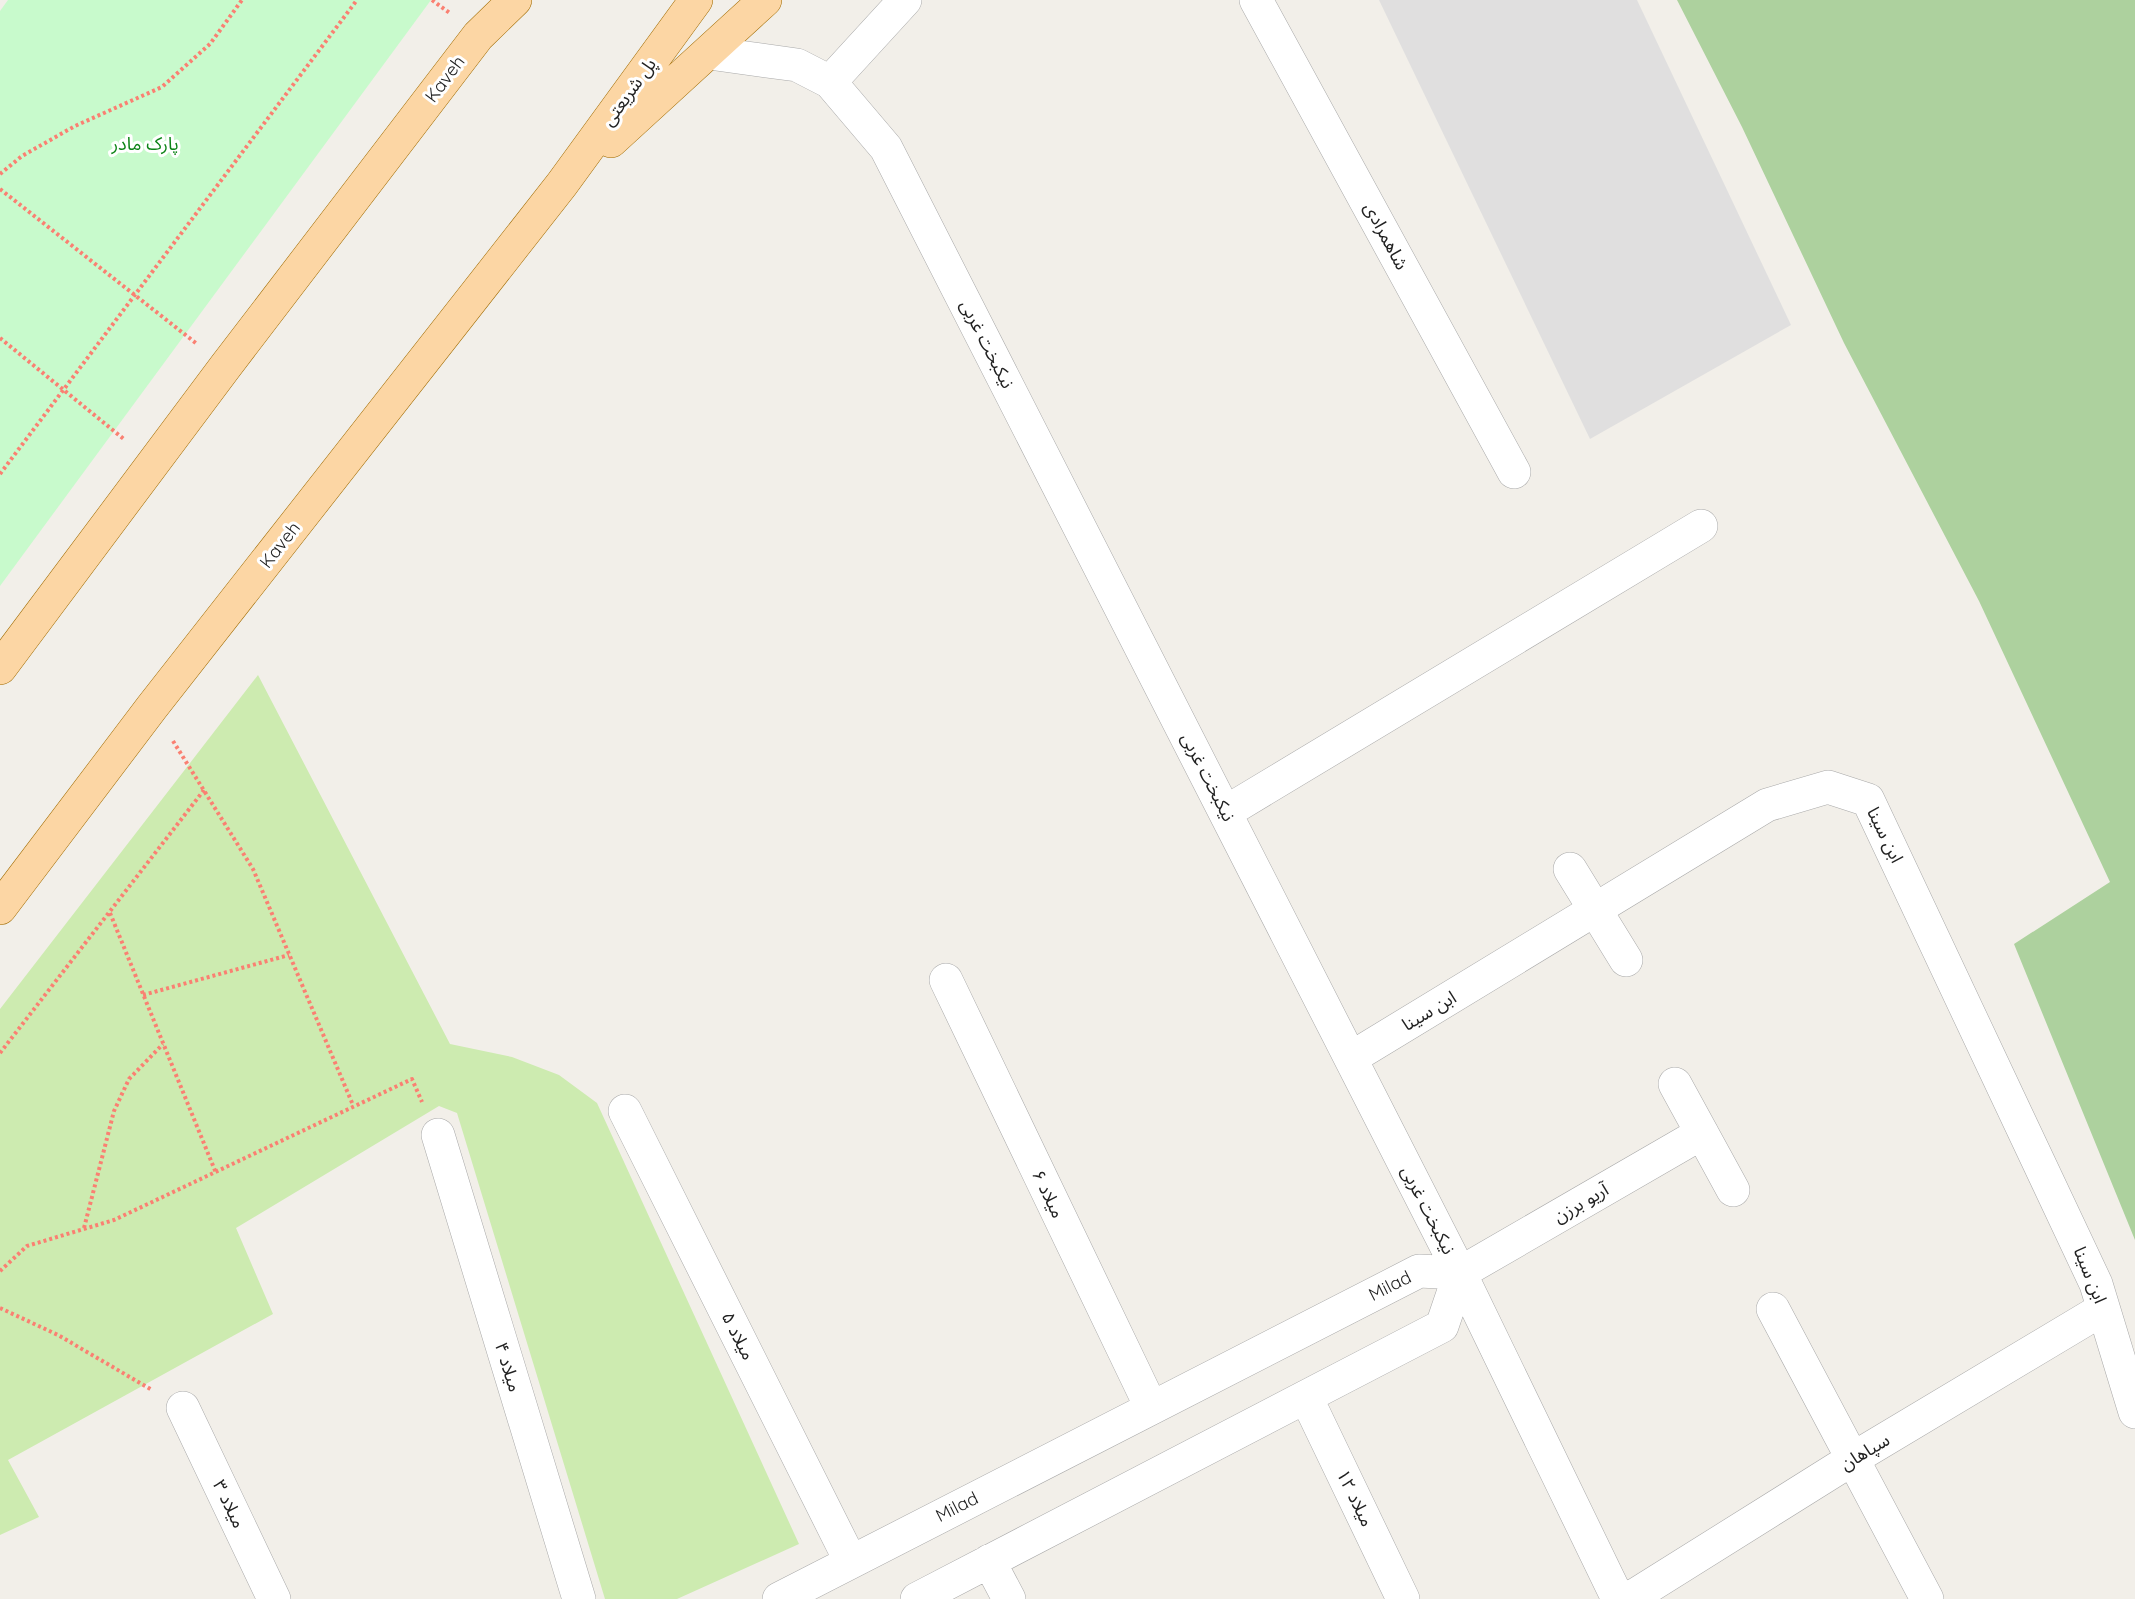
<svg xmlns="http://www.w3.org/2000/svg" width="2135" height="1599" font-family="Quicksand,'Noto Sans Arabic',sans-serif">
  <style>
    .residential { fill: #e0dfdf }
    .grass { fill: #cdebb0 }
    .forest { fill: #add19e }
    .park { fill: #c8facc }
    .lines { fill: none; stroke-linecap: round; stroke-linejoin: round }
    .minor-casing { stroke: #a9a9a9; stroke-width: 34 }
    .major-casing { stroke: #a06b00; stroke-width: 34 }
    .path { stroke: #fa8072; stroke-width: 4; stroke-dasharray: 3 3; stroke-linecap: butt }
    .minor { stroke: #fff; stroke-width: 33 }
    .major { stroke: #fcd6a4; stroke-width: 33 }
    .labels { text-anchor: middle; stroke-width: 6; stroke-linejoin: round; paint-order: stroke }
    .street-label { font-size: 18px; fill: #222; stroke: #fff }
    .park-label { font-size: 18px; fill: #0c8416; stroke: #fff }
  </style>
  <rect width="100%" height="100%" fill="#f2efe9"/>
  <path class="residential" d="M1379,0H1637L1791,325L1590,439Z"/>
  <path class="grass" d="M258,675L450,1044L512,1057L559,1075L597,1103L799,1544L677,1599H605L457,1113L439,1106L236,1228L273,1314L8,1460L39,1517L0,1535V1009Z"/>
  <path class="forest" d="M1677,0H2135V1240L2014,944L2110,882L1979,601L1844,343L1742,127Z"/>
  <path class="park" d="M8,0H431L0,586V11Z"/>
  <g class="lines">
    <g class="minor-casing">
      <path id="minor" d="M1256,0L1514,472
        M709,53L797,65L830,82L886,148L1460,1273L1618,1599
        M830,82L905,0
        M1226,812L1701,526
        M1570,869L1626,960
        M946,980L1151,1407
        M1351,1058L1767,805L1828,787L1868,800L2096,1284L2135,1412
        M1675,1084L1733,1190
        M625,1111L851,1562
        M438,1135L579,1599
        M1460,1273L1702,1133
        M1773,1309L1927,1599
        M1306,1397L1403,1599
        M183,1408L274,1599
        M989,1561L1009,1599
        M779,1599L1419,1271L1460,1273
        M917,1599L1442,1326L1460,1273
        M1629,1599L1854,1458L2103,1309"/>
    </g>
    <g class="major-casing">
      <path id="major" d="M611,141L765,0
        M0,668L225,367L478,36L515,0
        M0,908L152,707L562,184L696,0"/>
    </g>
    <path class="path" d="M432,0L451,14
      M0,174L22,156L75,126L162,87L210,44L242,0
      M0,189L197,344
      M0,338L125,440
      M0,474L357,0
      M173,741L253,869L353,1105
      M110,913L216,1173
      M143,995L289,955
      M0,1053L204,790
      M84,1228L114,1111L129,1079L163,1044
      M0,1271L27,1246L114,1220L412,1079L422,1102
      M0,1308L58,1335L152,1390"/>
    <use href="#minor" class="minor"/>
    <use href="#major" class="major"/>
  </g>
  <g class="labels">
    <g class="street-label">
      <text transform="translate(445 79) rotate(-53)" y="6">Kaveh</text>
      <text transform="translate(629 92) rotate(-54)" y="6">پل شریعتی</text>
      <text transform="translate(1386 236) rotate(62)" y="6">شاهمرادی</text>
      <text transform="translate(987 344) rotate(63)" y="6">نیکبخت غربی</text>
      <text transform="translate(280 545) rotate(-52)" y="6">Kaveh</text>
      <text transform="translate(1208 777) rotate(63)" y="6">نیکبخت غربی</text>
      <text transform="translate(1885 835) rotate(64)" y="6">ابن سینا</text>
      <text transform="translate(1429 1011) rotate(-31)" y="6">ابن سینا</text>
      <text transform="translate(1048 1194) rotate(64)" y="6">میلاد ۶</text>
      <text transform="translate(1581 1203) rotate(-30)" y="6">آریو برزن</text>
      <text transform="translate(1428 1210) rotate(63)" y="6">نیکبخت غربی</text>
      <text transform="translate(2090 1275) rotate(68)" y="6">ابن سینا</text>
      <text transform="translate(1390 1286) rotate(-27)" y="6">Milad</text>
      <text transform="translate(738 1336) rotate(63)" y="6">میلاد ۵</text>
      <text transform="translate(508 1367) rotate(73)" y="6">میلاد ۴</text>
      <text transform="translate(1865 1452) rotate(-31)" y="6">سپاهان</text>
      <text transform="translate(1355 1498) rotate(64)" y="6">میلاد ۱۲</text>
      <text transform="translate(229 1504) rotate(64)" y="6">میلاد ۳</text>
      <text transform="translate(957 1507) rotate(-27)" y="6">Milad</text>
    </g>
    <g class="park-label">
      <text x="145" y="150">پارک مادر</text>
    </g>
  </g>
</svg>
